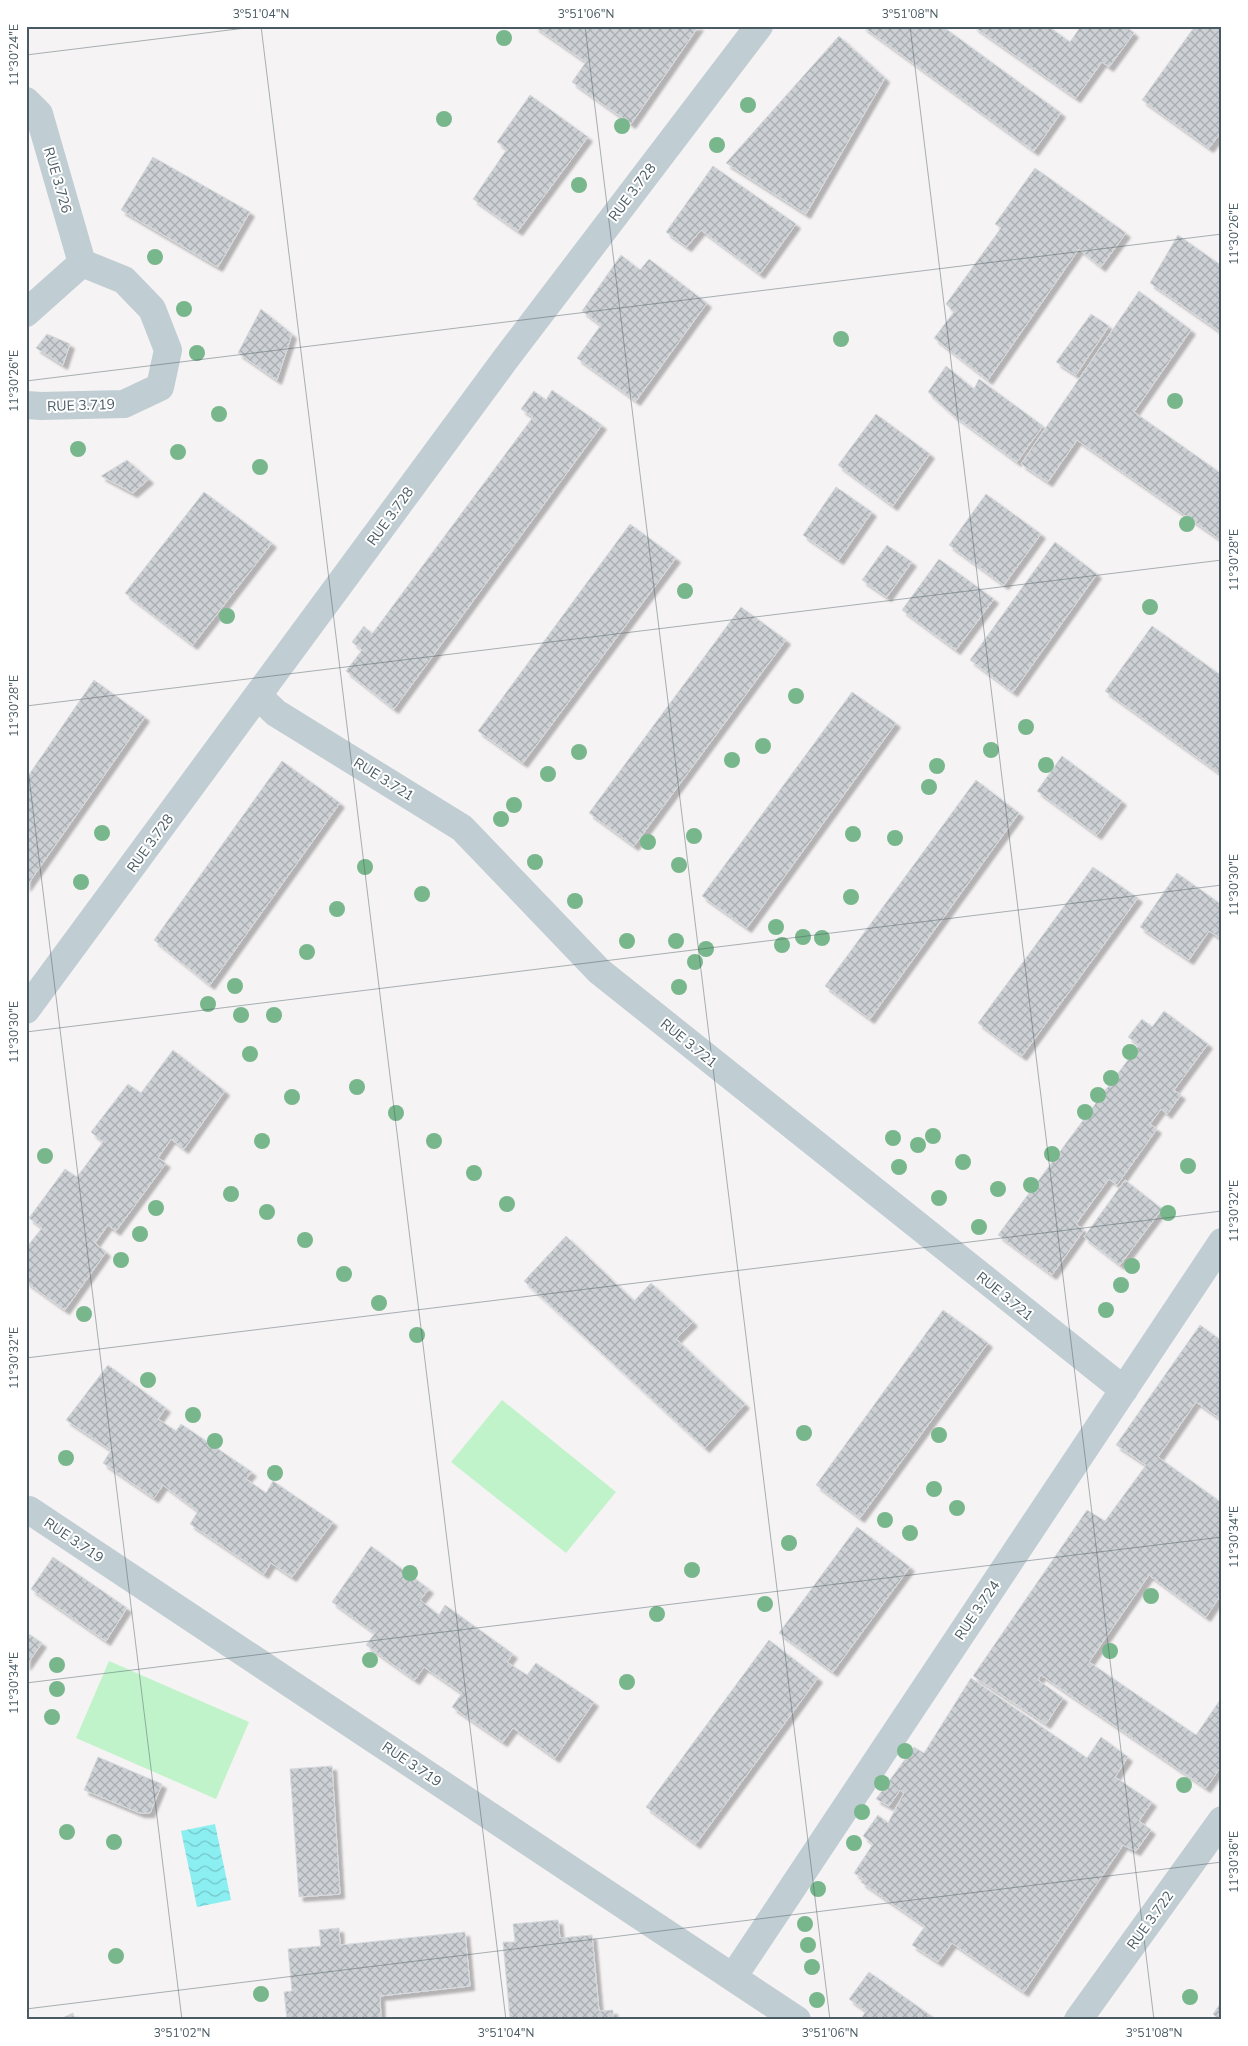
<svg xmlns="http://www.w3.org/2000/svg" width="1248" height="2046" font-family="'Nunito Sans',sans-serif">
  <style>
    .pitch { fill: #c1f3cb }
    .water { fill: url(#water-waves) }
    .building { fill: url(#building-cross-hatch); stroke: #d7dade; filter: url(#shadow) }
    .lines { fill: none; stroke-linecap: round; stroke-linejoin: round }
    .minor { stroke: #c0cdd3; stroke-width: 28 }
    .tree { fill: #78b68c }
    .ticks { fill: none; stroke: #495a62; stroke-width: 1; stroke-opacity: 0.45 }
    .labels { text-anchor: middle; stroke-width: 4; stroke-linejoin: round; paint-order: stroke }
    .street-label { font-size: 14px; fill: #495a62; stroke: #fff }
    .neatline { fill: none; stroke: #495a62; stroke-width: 2 }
    .ticks-label { font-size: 12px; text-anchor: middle; fill: #495a62 }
  </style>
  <defs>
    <pattern id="water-waves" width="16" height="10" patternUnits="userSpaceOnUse" patternTransform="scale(1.25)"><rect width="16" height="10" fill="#8beff2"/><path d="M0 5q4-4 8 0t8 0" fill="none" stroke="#74c5c7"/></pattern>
    <pattern id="building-cross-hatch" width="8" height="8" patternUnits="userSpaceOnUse" patternTransform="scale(1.25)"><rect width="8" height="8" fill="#cdd1d5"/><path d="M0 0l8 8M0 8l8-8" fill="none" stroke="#a8adb0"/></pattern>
    <filter id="shadow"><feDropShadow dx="4.5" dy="4.5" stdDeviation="1" flood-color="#0004"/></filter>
  </defs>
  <rect width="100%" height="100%" fill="#f5f3f3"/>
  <path class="pitch" d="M502,1400L616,1492L566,1553L451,1462Z
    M109,1661L249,1722L216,1799L76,1738Z"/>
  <path class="water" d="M215,1824L231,1900L197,1907L181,1831Z"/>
  <path class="building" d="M534,26H699L631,124L572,82L586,62Z
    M862,26H942L1061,113L1034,151Z
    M973,26H1048L1070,42L1081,26H1125L1134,33L1109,67L1102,62L1076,98Z
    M1195,26H1222V131L1209,148L1142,100Z
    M839,36L885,78L806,214L726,163Z
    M530,95L588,137L518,231L473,199L507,149L497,142Z
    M153,157L250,212L218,267L121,210Z
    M713,166L796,224L760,274L701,230L687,247L666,232Z
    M1035,168L1126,233L1101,267L1079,249L988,380L934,338L954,312L946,304L1001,228L995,224Z
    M1178,235L1222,266V333L1150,283Z
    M621,255L640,270L649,259L707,303L636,401L577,358L601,325L582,311Z
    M1139,291L1191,330L1134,412L1222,474V541L1077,440L1048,482L1021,464Z
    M261,309L292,334L277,380L238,353Z
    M1091,314L1109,326L1076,375L1056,362Z
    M47,334L70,344L63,365L36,348Z
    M946,366L974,389L979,379L1043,426L1017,462L952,414L928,392Z
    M552,390L602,425L394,709L346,671L362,650L352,642L364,626L372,634L533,417L521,409L534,391L546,400Z
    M876,414L930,454L893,506L838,465Z
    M127,460L149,479L133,493L101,476Z
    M836,487L872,512L839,560L803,535Z
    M204,492L272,543L193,645L125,593Z
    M986,494L1041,534L1004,585L949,545Z
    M630,524L676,558L523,763L478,731Z
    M1055,542L1097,574L1013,692L970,660Z
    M887,545L912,562L887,597L862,580Z
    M939,559L994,599L956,650L902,610Z
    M741,607L786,640L634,846L589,813Z
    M1152,626L1222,676V775L1105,691Z
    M94,680L145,717L26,887V779Z
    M852,692L896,723L747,928L702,896Z
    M1062,756L1122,801L1097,835L1037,791Z
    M282,761L340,803L210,985L154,940Z
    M976,780L1019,813L870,1019L825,986Z
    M1093,867L1138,898L1022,1056L978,1023Z
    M1177,873L1222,905V939L1209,931L1189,960L1140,927Z
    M1164,1011L1208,1044L1174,1090L1181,1095L1167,1114L1161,1109L1150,1124L1157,1129L1117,1185L1109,1179L1076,1224L1084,1230L1052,1275L998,1235L1139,1045L1128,1037L1142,1019L1152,1027Z
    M173,1050L225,1091L184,1149L171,1139L158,1158L166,1163L116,1231L108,1225L95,1243L106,1252L65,1310L26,1282V1248L42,1228L29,1218L65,1169L77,1177L103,1142L91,1132L128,1084L141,1093Z
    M1125,1180L1162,1209L1120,1265L1084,1237Z
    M566,1236L634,1301L651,1283L693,1322L676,1339L745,1404L705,1448L524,1281Z
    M943,1310L988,1343L860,1518L816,1485Z
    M1200,1325L1222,1341V1420L1196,1402L1158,1457L1222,1503V1593L1206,1617L1149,1575L1089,1662L1196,1735L1222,1697V1765L1206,1788L1041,1675L1038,1680L1063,1698L1046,1724L973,1676L1087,1510L1105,1521L1146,1465L1116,1445Z
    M108,1365L166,1408L158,1419L176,1431L181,1424L252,1472L246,1479L266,1493L273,1481L333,1522L292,1577L271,1563L264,1574L190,1524L198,1511L163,1485L154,1498L103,1463L111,1450L66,1420Z
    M857,1527L910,1567L833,1672L779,1633Z
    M371,1546L429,1589L420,1600L439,1615L445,1605L513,1654L507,1662L527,1675L536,1663L594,1702L555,1758L513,1728L503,1742L452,1707L462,1693L424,1667L415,1680L366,1645L375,1633L332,1602Z
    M53,1557L127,1608L106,1641L31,1589Z
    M26,1632L42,1643L26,1666Z
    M769,1640L818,1678L696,1844L646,1807Z
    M971,1678L1087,1758L1101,1737L1128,1757L1115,1777L1152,1802L1139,1821L1151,1830L1136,1851L1123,1845L1024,1992L952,1943L938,1962L912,1945L925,1926L861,1882L863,1879L854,1873L873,1844L863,1836L878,1815L888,1823L904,1793L900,1790L889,1806L876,1799L914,1747L924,1753Z
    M98,1757L162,1784L150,1813H140L84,1790Z
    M332,1766L340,1894L299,1897L290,1769Z
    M558,1920L560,1938L592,1935L599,2011L613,2010V2020H510L503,1942H515L513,1924Z
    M339,1928L340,1945L465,1932L470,1986L380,1996L381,2020H287L284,1992L292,1991L288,1949L321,1946L319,1930Z
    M869,1972L937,2020H860L866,2011L849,1999Z
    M1222,2001V2020H1220L1213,2014Z
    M73,2013L75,2020H58Z"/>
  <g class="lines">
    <path class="minor" d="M26,101L39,114L82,263
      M26,313L82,263
      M26,405L41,406L124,404L160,387L168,350L152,309L124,280L82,263
      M258,696L276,713L462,828L599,971L1124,1390
      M26,1010L504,361L759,26
      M26,1510H29L797,2020
      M733,1977L1222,1242
      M1078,2020L1222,1820"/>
  </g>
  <g class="tree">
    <circle cx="504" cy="38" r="8"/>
    <circle cx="748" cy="105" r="8"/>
    <circle cx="444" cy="119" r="8"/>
    <circle cx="622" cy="126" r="8"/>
    <circle cx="717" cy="145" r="8"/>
    <circle cx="579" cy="185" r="8"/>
    <circle cx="155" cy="257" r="8"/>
    <circle cx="184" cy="309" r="8"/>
    <circle cx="841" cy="339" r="8"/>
    <circle cx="197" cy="353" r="8"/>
    <circle cx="1175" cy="401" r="8"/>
    <circle cx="219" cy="414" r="8"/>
    <circle cx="78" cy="449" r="8"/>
    <circle cx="178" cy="452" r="8"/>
    <circle cx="260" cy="467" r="8"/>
    <circle cx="1187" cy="524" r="8"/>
    <circle cx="685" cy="591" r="8"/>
    <circle cx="1150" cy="607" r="8"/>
    <circle cx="227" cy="616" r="8"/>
    <circle cx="796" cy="696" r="8"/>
    <circle cx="1026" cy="727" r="8"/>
    <circle cx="763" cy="746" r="8"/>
    <circle cx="991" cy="750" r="8"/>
    <circle cx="579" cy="752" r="8"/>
    <circle cx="732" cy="760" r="8"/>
    <circle cx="1046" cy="765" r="8"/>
    <circle cx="937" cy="766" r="8"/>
    <circle cx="548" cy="774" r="8"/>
    <circle cx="929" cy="787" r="8"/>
    <circle cx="514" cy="805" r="8"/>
    <circle cx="501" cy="819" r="8"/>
    <circle cx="102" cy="833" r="8"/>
    <circle cx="853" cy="834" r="8"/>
    <circle cx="694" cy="836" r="8"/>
    <circle cx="895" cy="838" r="8"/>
    <circle cx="648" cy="842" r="8"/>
    <circle cx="535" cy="862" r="8"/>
    <circle cx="679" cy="865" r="8"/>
    <circle cx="365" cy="867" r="8"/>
    <circle cx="81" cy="882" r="8"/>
    <circle cx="422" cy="894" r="8"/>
    <circle cx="851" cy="897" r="8"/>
    <circle cx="575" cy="901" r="8"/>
    <circle cx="337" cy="909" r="8"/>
    <circle cx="776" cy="927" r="8"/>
    <circle cx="803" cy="937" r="8"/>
    <circle cx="822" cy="938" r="8"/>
    <circle cx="627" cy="941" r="8"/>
    <circle cx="676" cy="941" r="8"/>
    <circle cx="782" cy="945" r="8"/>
    <circle cx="706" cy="949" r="8"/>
    <circle cx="307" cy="952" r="8"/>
    <circle cx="695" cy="962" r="8"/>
    <circle cx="235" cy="986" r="8"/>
    <circle cx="679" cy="987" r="8"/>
    <circle cx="208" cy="1004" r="8"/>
    <circle cx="241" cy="1015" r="8"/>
    <circle cx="274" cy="1015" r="8"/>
    <circle cx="1130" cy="1052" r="8"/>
    <circle cx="250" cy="1054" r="8"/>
    <circle cx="1111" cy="1078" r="8"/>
    <circle cx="357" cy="1087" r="8"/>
    <circle cx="1098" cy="1095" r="8"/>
    <circle cx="292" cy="1097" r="8"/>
    <circle cx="1085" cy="1112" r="8"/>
    <circle cx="396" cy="1113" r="8"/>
    <circle cx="933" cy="1136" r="8"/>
    <circle cx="893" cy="1138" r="8"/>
    <circle cx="262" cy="1141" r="8"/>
    <circle cx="434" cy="1141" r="8"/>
    <circle cx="918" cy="1145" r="8"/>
    <circle cx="1052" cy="1154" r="8"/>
    <circle cx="45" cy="1156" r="8"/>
    <circle cx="963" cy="1162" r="8"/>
    <circle cx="1188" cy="1166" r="8"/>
    <circle cx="899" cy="1167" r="8"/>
    <circle cx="474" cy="1173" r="8"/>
    <circle cx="1031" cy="1185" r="8"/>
    <circle cx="998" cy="1189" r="8"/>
    <circle cx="231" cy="1194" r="8"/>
    <circle cx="939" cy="1198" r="8"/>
    <circle cx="507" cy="1204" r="8"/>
    <circle cx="156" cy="1208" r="8"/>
    <circle cx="267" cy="1212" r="8"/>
    <circle cx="1168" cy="1213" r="8"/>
    <circle cx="979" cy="1227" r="8"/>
    <circle cx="140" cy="1234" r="8"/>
    <circle cx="305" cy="1240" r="8"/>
    <circle cx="121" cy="1260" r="8"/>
    <circle cx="1132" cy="1266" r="8"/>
    <circle cx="344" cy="1274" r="8"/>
    <circle cx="1121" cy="1285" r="8"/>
    <circle cx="379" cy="1303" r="8"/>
    <circle cx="1106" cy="1310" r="8"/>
    <circle cx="84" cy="1314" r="8"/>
    <circle cx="417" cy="1335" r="8"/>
    <circle cx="148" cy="1380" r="8"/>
    <circle cx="193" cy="1415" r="8"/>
    <circle cx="804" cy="1433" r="8"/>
    <circle cx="939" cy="1435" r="8"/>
    <circle cx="215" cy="1441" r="8"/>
    <circle cx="66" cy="1458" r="8"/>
    <circle cx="275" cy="1473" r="8"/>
    <circle cx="934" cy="1489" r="8"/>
    <circle cx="957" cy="1508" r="8"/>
    <circle cx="885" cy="1520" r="8"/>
    <circle cx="910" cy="1533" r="8"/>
    <circle cx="789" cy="1543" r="8"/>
    <circle cx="692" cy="1570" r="8"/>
    <circle cx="410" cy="1573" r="8"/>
    <circle cx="1151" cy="1596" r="8"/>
    <circle cx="765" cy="1604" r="8"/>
    <circle cx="657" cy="1614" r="8"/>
    <circle cx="1110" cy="1651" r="8"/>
    <circle cx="370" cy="1660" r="8"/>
    <circle cx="57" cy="1665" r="8"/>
    <circle cx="627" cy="1682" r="8"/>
    <circle cx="57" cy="1689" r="8"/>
    <circle cx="52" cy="1717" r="8"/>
    <circle cx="905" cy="1751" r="8"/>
    <circle cx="882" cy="1783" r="8"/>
    <circle cx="1184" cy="1785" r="8"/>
    <circle cx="862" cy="1812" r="8"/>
    <circle cx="67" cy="1832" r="8"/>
    <circle cx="114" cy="1842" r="8"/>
    <circle cx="854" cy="1843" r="8"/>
    <circle cx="818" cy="1889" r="8"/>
    <circle cx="805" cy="1924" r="8"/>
    <circle cx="808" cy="1945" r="8"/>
    <circle cx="116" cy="1956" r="8"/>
    <circle cx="812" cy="1967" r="8"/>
    <circle cx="261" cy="1994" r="8"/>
    <circle cx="1190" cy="1997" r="8"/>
    <circle cx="817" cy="2000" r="8"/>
  </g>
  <path class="ticks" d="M261,26L506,2020M585,26L830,2020M910,26L1154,2020M26,55L262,26M26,381L1222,234M26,706L1222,560M26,753L182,2020M26,1032L1222,885M26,1358L1222,1211M26,1683L1222,1537M26,2009L1222,1862"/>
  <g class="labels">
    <g class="street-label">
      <text transform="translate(58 180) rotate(74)" y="5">RUE 3.726</text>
      <text transform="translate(632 192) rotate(-53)" y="5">RUE 3.728</text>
      <text transform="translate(81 405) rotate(-2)" y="5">RUE 3.719</text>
      <text transform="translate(390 516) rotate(-54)" y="5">RUE 3.728</text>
      <text transform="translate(384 779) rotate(32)" y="5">RUE 3.721</text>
      <text transform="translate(150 843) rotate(-54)" y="5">RUE 3.728</text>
      <text transform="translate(689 1043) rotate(39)" y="5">RUE 3.721</text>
      <text transform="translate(1005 1296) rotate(39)" y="5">RUE 3.721</text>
      <text transform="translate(74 1540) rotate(34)" y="5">RUE 3.719</text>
      <text transform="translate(977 1610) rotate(-56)" y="5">RUE 3.724</text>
      <text transform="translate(412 1764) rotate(34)" y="5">RUE 3.719</text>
      <text transform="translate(1150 1920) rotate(-54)" y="5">RUE 3.722</text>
    </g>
  </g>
  <rect width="1248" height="2046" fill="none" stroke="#ffffff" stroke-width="55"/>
  <rect x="28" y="28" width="1192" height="1990" class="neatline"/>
  <g class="ticks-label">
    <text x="261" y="18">3°51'04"N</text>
    <text x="586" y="18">3°51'06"N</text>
    <text x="910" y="18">3°51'08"N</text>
    <text transform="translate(14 55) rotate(-90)" y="4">11°30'24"E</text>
    <text transform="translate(1234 234) rotate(-90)" y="4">11°30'26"E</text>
    <text transform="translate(14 381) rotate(-90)" y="4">11°30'26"E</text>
    <text transform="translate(1234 560) rotate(-90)" y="4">11°30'28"E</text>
    <text transform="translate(14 706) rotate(-90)" y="4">11°30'28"E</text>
    <text transform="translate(1234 885) rotate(-90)" y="4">11°30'30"E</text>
    <text transform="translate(14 1032) rotate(-90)" y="4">11°30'30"E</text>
    <text transform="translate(1234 1211) rotate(-90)" y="4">11°30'32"E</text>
    <text transform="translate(14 1358) rotate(-90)" y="4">11°30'32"E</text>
    <text transform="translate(1234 1537) rotate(-90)" y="4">11°30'34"E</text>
    <text transform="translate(14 1683) rotate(-90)" y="4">11°30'34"E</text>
    <text transform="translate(1234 1862) rotate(-90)" y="4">11°30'36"E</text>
    <text x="182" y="2037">3°51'02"N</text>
    <text x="506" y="2037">3°51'04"N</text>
    <text x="830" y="2037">3°51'06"N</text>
    <text x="1154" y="2037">3°51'08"N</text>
  </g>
</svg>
